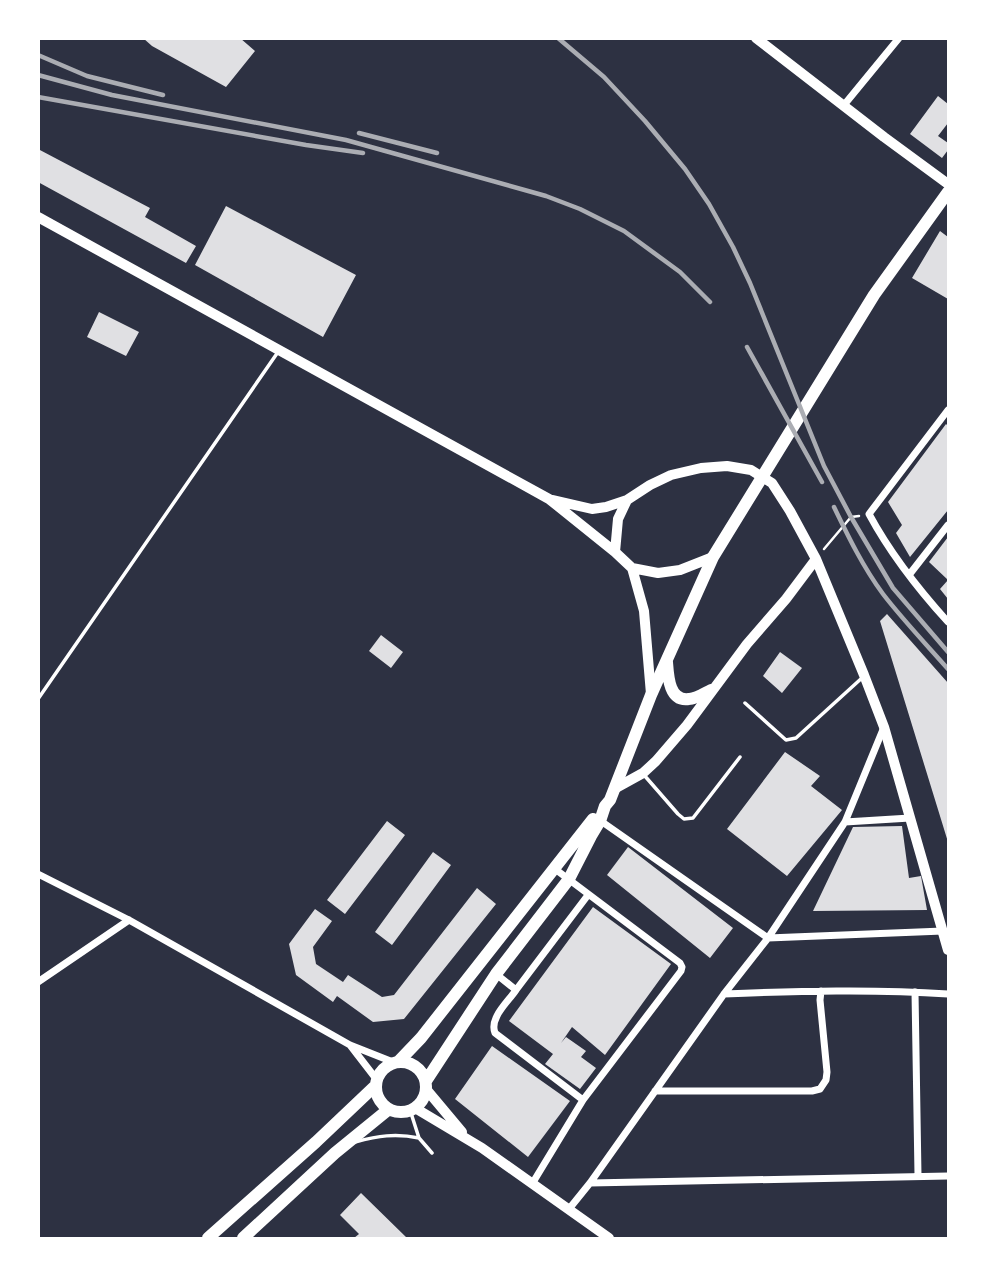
<svg xmlns="http://www.w3.org/2000/svg" width="987" height="1277" font-family="Roboto,sans-serif">
  <style>
    .building { fill: #e0e0e3 }
    .lines { fill: none; stroke-linecap: round; stroke-linejoin: round }
    .path { stroke: #fff; stroke-width: 2.5 }
    .service { stroke: #fff; stroke-width: 3.5 }
    .minor { stroke: #fff; stroke-width: 7 }
    .tertiary { stroke: #fff; stroke-width: 10 }
    .secondary { stroke: #fff; stroke-width: 10 }
    .primary { stroke: #fff; stroke-width: 12 }
    .rail { stroke: #abadb3; stroke-width: 4.5 }
  </style>
  <rect width="100%" height="100%" fill="#2d3142"/>
  <path class="building" d="M143,38H240L255,51L226,87L152,46Z
    M938,96L948,104V123L938,136L948,143V150L942,158L910,134Z
    M38,149L150,208L145,217L196,246L186,263L38,182Z
    M226,206L356,275L323,337L195,265Z
    M940,231L948,237V299L912,278Z
    M99,312L139,332L126,356L87,337Z
    M946,424L948,426V510L910,557L896,533L902,525L888,502Z
    M948,537V599L940,589L948,580L929,562Z
    M887,614L948,683V842L880,621Z
    M381,635L403,652L391,668L369,651Z
    M780,652L802,668L782,693L763,676Z
    M785,752L820,776L811,786L842,810L787,876L727,829Z
    M387,821L405,835L345,914L327,900Z
    M902,826L909,878L921,876L927,910L813,911L853,827Z
    M628,847L733,928L710,958L607,875Z
    M433,852L451,865L392,945L375,932Z
    M477,888L496,904L404,1019L373,1022L337,996L333,1002L296,975L289,944L315,909L332,921L313,947L316,964L343,982L348,975L382,997L394,995Z
    M593,907L671,964L605,1055L572,1027L561,1043L566,1037L586,1051L581,1057L596,1068L580,1089L545,1064L553,1054L509,1021Z
    M492,1046L570,1101L528,1157L455,1099Z
    M361,1193L407,1238H354L359,1234L340,1215Z"/>
  <g class="lines">
    <path class="path" d="M824,549L851,517L859,516"/>
    <path class="service" d="M38,699L278,352
      M745,703L786,740L796,738L863,677
      M644,775L678,814L684,819L693,818L740,757
      M410,1110L419,1138L432,1153
      M355,1142C378,1136 395,1133 419,1138"/>
    <path class="minor" d="M844,105L899,38
      M948,410L869,514C890,553 918,589 948,622
      M909,575L948,525
      M598,819L768,938L943,931
      M845,822L910,818
      M38,874L129,920L350,1045L393,1062
      M496,974L516,990C508,1002 489,1018 495,1033L583,1100
      M38,982L129,920
      M516,990L588,895
      M915,992L918,1175
      M724,994C799,991 874,989 948,994
      M350,1045L377,1080
      M655,1091H812L820,1089L826,1080L827,1072L820,1000L821,991
      M590,1183L948,1176
      M532,1184L583,1100L681,971L682,967L680,963L555,869
      M569,1209L590,1183L724,994L768,938L845,822L884,727"/>
    <path class="tertiary" d="M38,217L549,499L615,552L632,568L644,611L651,694
      M553,500L592,509L606,507L627,500L650,485L671,475L701,468L727,466L751,470L772,483L790,511L816,559L864,675L884,727L948,950
      M615,552L618,519L627,500
      M632,568L658,573L680,570L713,557
      M614,789L643,773L656,761L687,725L747,644L786,599L816,559
      M426,1089L462,1132
      M415,1108L482,1148L609,1238"/>
    <path class="secondary" d="M756,38L884,137L948,184"/>
    <path class="primary" d="M667,662C668,676 669,702 689,699C696,699 705,693 711,690
      M399,1061L421,1038L593,819
      M376 1087a25 25 0 1 1 50 0a25 25 0 1 1-50 0Z
      M426,1081L496,974L569,879L591,836L600,821L605,806L610,800L651,695L713,557L874,295L948,192
      M208,1238L316,1142L375,1086
      M243,1238L335,1153L389,1109"/>
    <path class="rail" d="M558,38L604,77L645,121L685,169L709,204L733,247L750,283L824,466L851,517L893,588L948,652
      M38,55L87,76L163,95
      M38,75L112,95L346,140L546,196L580,209L624,231L680,272L710,302
      M38,97L306,145L363,153
      M359,133L437,153
      M747,347L822,482
      M834,507C848,536 863,567 883,594C903,620 926,644 948,669"/>
  </g>
  <rect width="987" height="1277" fill="none" stroke="#ffffff" stroke-width="80"/>
</svg>
